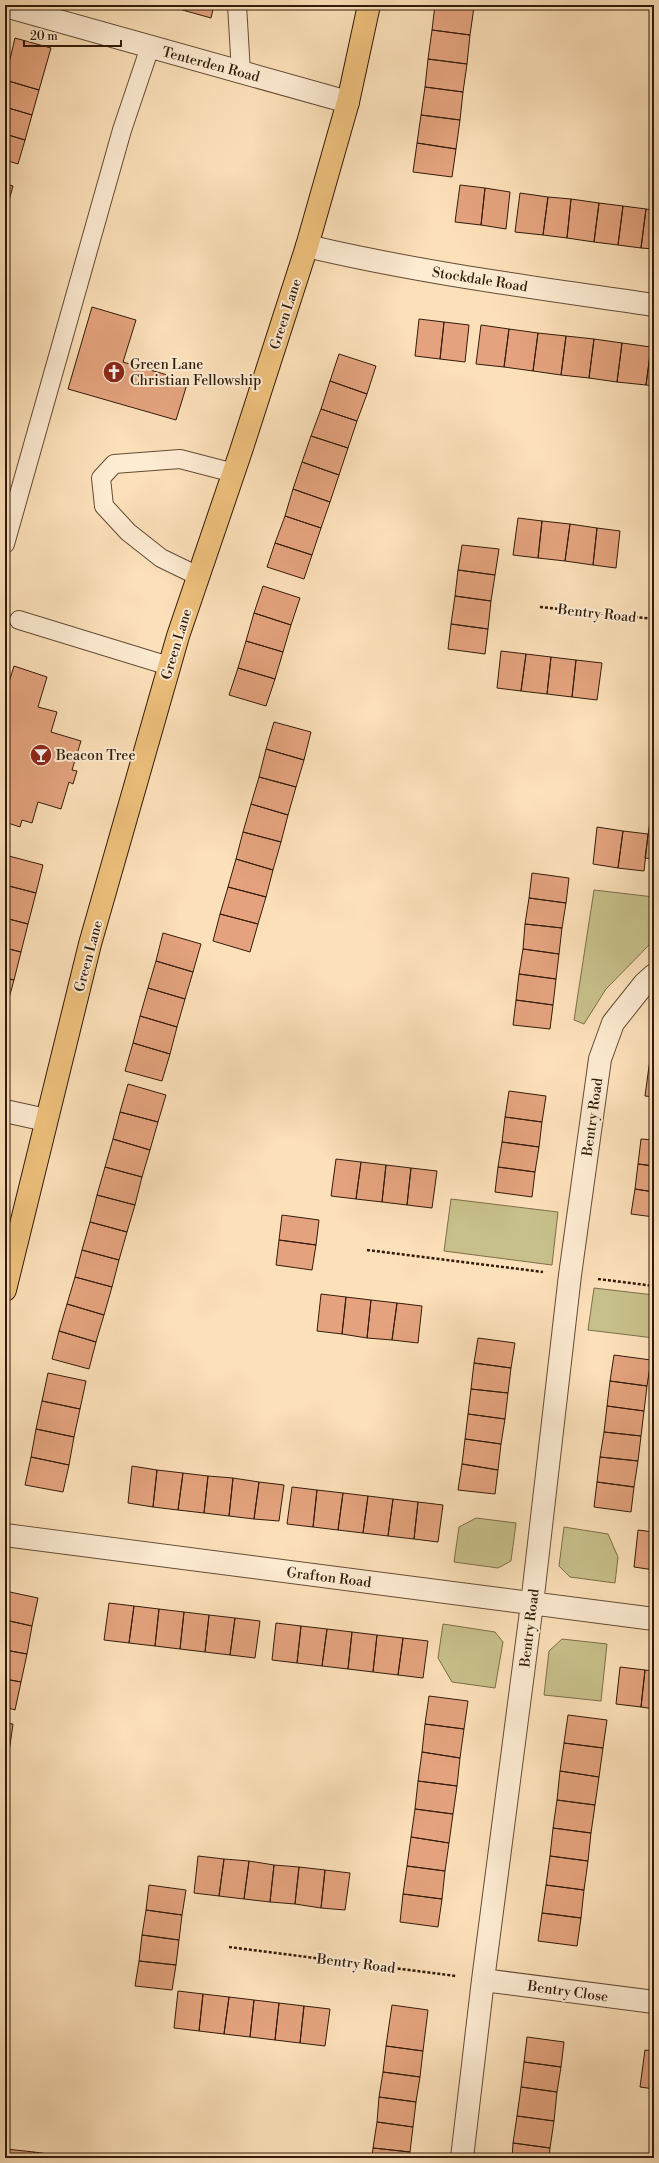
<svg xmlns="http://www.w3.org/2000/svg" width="659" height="2163" font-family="'Libre Bodoni',serif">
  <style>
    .green { fill: #c7c08a; stroke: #7c6e4a }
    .building { fill: #e4a37e; stroke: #321b0b }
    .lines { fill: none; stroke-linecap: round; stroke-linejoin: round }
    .service-casing { stroke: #644c36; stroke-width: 20 }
    .minor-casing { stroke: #644c36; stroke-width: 24 }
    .primary-casing { stroke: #321b0b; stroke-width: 24 }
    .path { stroke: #321b0b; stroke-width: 2.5; stroke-dasharray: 3 2; stroke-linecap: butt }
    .service { stroke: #fdebd2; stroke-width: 18 }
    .minor { stroke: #fdebd2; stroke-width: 22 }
    .primary { stroke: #eec07c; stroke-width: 22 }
    .labels { text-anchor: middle; stroke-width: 4; stroke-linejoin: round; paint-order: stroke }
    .street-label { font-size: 14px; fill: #321b0b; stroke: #fdebd2 }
    .poi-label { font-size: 14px; fill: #321b0b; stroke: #fdebd2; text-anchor: start }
  </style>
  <rect width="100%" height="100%" fill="#fce0b9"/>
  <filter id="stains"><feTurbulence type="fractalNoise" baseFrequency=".005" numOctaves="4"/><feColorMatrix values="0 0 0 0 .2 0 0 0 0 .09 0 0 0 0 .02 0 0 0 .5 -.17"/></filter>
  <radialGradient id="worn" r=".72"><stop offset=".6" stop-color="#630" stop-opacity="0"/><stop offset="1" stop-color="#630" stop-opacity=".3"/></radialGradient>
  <path class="green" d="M594,890L654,897V940L606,989L584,1024L574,1020Z
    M451,1199L558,1212L552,1265L444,1251Z
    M594,1288L654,1295V1338L588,1330Z
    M476,1518L516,1523L511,1561L498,1568L454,1562L459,1527Z
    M564,1527L608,1534L618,1557L615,1583L570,1577L559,1566Z
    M443,1624L495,1632L503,1642L495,1688L452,1682L438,1658Z
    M562,1639L607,1644L601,1701L544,1695L549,1651Z"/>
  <path class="building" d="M167,5H188L186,11Z
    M188,5H214L211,18L186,11Z
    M435,5L474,7L470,35L432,30Z
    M432,30L470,35L467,64L428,59Z
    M15,38L51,48L39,90L5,80Z
    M428,59L467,64L463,92L425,87Z
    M5,80L39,90L32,115L5,107Z
    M425,87L463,92L460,120L421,115Z
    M5,107L32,115L25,140L5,134Z
    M421,115L460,120L456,149L417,143Z
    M5,134L25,140L18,164L5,160Z
    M417,143L456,149L452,177L413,172Z
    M5,184L13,186L6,211H5Z
    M460,185L485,188L481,225L455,222Z
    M485,188L510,192L506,229L481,225Z
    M520,193L548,197L543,235L515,232Z
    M548,197L571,199L567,238L543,235Z
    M571,199L599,203L594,242L567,238Z
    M599,203L623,206L618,245L594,242Z
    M623,206L646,209L641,248L618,245Z
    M646,209L654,210V249L641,248Z
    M92,307L136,320L123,362L188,381L176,420L68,389Z
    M419,319L444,322L440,359L415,356Z
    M444,322L469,325L465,362L440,359Z
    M481,325L509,329L504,367L476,364Z
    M509,329L538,333L533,371L504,367Z
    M538,333L566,336L561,375L533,371Z
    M566,336L594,339L589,378L561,375Z
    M594,339L622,343L617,382L589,378Z
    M622,343L651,347L646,385L617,382Z
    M651,347H654V386L646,385Z
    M339,354L376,366L367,394L330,381Z
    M330,381L367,394L357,421L321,409Z
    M321,409L357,421L348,448L311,436Z
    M311,436L348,448L339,475L302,462Z
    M302,462L339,475L330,502L293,489Z
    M293,489L330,502L321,528L285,516Z
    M285,516L321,528L312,555L275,543Z
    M518,518L542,521L538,558L513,555Z
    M542,521L570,524L565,561L538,558Z
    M570,524L597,528L593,565L565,561Z
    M597,528L620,531L616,568L593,565Z
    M275,543L312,555L304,579L267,567Z
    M462,545L499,549L495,575L458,570Z
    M458,570L495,575L491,601L455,596Z
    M263,586L300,598L291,625L254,613Z
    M455,596L491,601L488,629L451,624Z
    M254,613L291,625L283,652L246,641Z
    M451,624L488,629L485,654L448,649Z
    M246,641L283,652L275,679L238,668Z
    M501,651L526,654L521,691L497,688Z
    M526,654L551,657L547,694L521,691Z
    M551,657L576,660L572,697L547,694Z
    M576,660L602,663L597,700L572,697Z
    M14,666L47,677L38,707L57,712L51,732L81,741L72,770L77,771L73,784L69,782L61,809L38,802L32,823L22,820L20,827L5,822V695Z
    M238,668L275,679L266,706L229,695Z
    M274,722L311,732L304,760L266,749Z
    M266,749L304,760L296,787L259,777Z
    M259,777L296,787L288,815L251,804Z
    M251,804L288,815L281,842L243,832Z
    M650,821H654V859L645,858Z
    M597,827L623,831L618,868L593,864Z
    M623,831L648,834L644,871L618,868Z
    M243,832L281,842L273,870L236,859Z
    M5,855L43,865L36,893L5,885Z
    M236,859L273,870L266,897L228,887Z
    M532,873L569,878L566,903L529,898Z
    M5,885L36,893L28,924L5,918Z
    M228,887L266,897L258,924L220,914Z
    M529,898L566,903L562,928L525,924Z
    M220,914L258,924L250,952L213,941Z
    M5,918L28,924L21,952L5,948Z
    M525,924L562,928L559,954L523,949Z
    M163,933L201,944L193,972L156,961Z
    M5,948L21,952L14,980L5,978Z
    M523,949L559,954L556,979L519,974Z
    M156,961L193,972L185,999L148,988Z
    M519,974L556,979L553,1005L516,1000Z
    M5,978L14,980L6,1009H5Z
    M148,988L185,999L177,1027L140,1016Z
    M516,1000L553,1005L550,1029L513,1025Z
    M140,1016L177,1027L170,1054L133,1043Z
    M133,1043L170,1054L162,1081L125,1071Z
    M650,1059L654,1060V1097L645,1096Z
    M128,1084L166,1095L158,1122L120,1112Z
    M509,1091L546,1096L542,1122L505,1117Z
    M120,1112L158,1122L150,1150L113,1139Z
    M505,1117L542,1122L539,1147L502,1142Z
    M113,1139L150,1150L142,1177L105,1167Z
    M641,1139L654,1140V1166L638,1164Z
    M502,1142L539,1147L535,1172L498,1167Z
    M336,1159L361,1162L356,1199L331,1196Z
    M361,1162L386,1165L382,1202L356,1199Z
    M638,1164L654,1166V1192L635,1189Z
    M386,1165L411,1168L407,1205L382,1202Z
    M105,1167L142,1177L135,1205L97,1195Z
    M498,1167L535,1172L532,1197L495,1192Z
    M411,1168L437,1171L432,1208L407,1205Z
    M635,1189L654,1192V1217L631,1214Z
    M97,1195L135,1205L127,1232L90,1222Z
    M282,1215L319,1220L316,1245L279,1240Z
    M90,1222L127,1232L119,1260L82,1250Z
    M279,1240L316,1245L312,1270L276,1265Z
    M82,1250L119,1260L112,1287L75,1277Z
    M75,1277L112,1287L104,1315L67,1304Z
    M321,1294L346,1297L342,1334L317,1331Z
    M346,1297L371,1300L367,1338L342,1334Z
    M371,1300L397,1303L392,1340L367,1338Z
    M397,1303L422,1306L418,1343L392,1340Z
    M67,1304L104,1315L96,1342L59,1331Z
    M59,1331L96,1342L89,1369L52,1359Z
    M478,1338L515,1343L511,1368L474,1363Z
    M614,1355L651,1360L647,1386L610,1381Z
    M474,1363L511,1368L508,1393L471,1389Z
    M48,1373L86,1381L80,1409L42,1401Z
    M610,1381L647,1386L644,1411L607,1406Z
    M471,1389L508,1393L505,1419L468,1414Z
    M42,1401L80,1409L74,1437L36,1429Z
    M607,1406L644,1411L641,1436L604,1432Z
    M468,1414L505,1419L501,1444L465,1439Z
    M36,1429L74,1437L69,1465L31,1457Z
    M604,1432L641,1436L638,1461L600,1457Z
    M465,1439L501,1444L498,1470L462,1464Z
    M31,1457L69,1465L63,1492L25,1485Z
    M600,1457L638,1461L634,1487L597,1482Z
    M462,1464L498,1470L495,1494L458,1490Z
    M132,1466L157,1470L153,1507L128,1503Z
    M157,1470L183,1473L178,1510L153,1507Z
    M183,1473L208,1476L204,1513L178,1510Z
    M208,1476L233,1478L229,1516L204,1513Z
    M233,1478L259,1482L254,1519L229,1516Z
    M259,1482L284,1485L279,1521L254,1519Z
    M597,1482L634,1487L631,1512L594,1507Z
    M292,1487L317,1490L313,1527L287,1524Z
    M317,1490L343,1493L338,1530L313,1527Z
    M343,1493L368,1496L363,1533L338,1530Z
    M368,1496L393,1499L388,1536L363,1533Z
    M393,1499L418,1502L414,1539L388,1536Z
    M418,1502L443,1505L438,1542L414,1539Z
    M638,1530L654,1532V1570L634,1567Z
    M5,1591L38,1598L32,1626L5,1620Z
    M109,1603L134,1606L129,1643L104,1640Z
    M134,1606L159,1609L155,1646L129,1643Z
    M159,1609L184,1612L180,1649L155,1646Z
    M184,1612L209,1615L205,1652L180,1649Z
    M209,1615L235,1618L230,1655L205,1652Z
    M235,1618L260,1621L255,1658L230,1655Z
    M5,1620L32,1626L27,1654L5,1650Z
    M276,1623L301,1626L297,1663L272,1660Z
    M301,1626L327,1629L322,1666L297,1663Z
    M327,1629L352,1632L348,1669L322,1666Z
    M352,1632L377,1635L373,1672L348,1669Z
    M377,1635L403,1638L398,1675L373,1672Z
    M403,1638L428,1641L423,1678L398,1675Z
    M5,1650L27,1654L21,1682L5,1679Z
    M620,1667L645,1670L641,1707L616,1704Z
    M645,1670L654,1671V1709L641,1707Z
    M5,1679L21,1682L15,1710L5,1707Z
    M429,1696L468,1701L464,1729L425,1724Z
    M568,1715L607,1720L603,1748L564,1743Z
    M5,1723L13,1724L9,1752H5Z
    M425,1724L464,1729L460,1758L422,1752Z
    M564,1743L603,1748L599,1777L560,1771Z
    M5,1752H9L5,1775Z
    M422,1752L460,1758L457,1786L418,1781Z
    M560,1771L599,1777L595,1805L557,1800Z
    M418,1781L457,1786L453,1814L415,1809Z
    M557,1800L595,1805L591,1833L553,1828Z
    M415,1809L453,1814L449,1843L411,1837Z
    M553,1828L591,1833L588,1861L550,1856Z
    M411,1837L449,1843L445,1871L407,1866Z
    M198,1856L224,1859L219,1896L194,1893Z
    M550,1856L588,1861L584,1890L546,1885Z
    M224,1859L249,1861L244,1899L219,1896Z
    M249,1861L274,1865L270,1902L244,1899Z
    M274,1865L299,1867L295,1904L270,1902Z
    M407,1866L445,1871L442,1899L403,1894Z
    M299,1867L325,1870L321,1908L295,1904Z
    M325,1870L350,1873L345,1910L321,1908Z
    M149,1885L186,1890L182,1915L146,1910Z
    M546,1885L584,1890L581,1918L542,1913Z
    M403,1894L442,1899L438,1927L400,1922Z
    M146,1910L182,1915L179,1940L142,1935Z
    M542,1913L581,1918L577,1946L538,1941Z
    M142,1935L179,1940L176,1965L139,1961Z
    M139,1961L176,1965L172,1990L135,1986Z
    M178,1991L203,1994L199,2031L174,2028Z
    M203,1994L229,1997L224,2034L199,2031Z
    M229,1997L254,2000L250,2037L224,2034Z
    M254,2000L279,2003L275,2040L250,2037Z
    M279,2003L304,2006L300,2043L275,2040Z
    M392,2005L428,2010L423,2051L386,2046Z
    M304,2006L330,2009L325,2046L300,2043Z
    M527,2037L564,2042L561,2067L524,2062Z
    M386,2046L423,2051L420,2077L383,2072Z
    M645,2050L654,2051V2089L640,2087Z
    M524,2062L561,2067L557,2092L521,2087Z
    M383,2072L420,2077L416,2102L379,2097Z
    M521,2087L557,2092L554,2121L517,2116Z
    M379,2097L416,2102L413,2127L377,2122Z
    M517,2116L554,2121L550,2148L513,2143Z
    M377,2122L413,2127L410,2152L373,2148Z
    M513,2143L550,2148L549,2158H512Z
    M373,2148L410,2152L409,2158H372Z
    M6,2149L34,2152L33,2158H5Z
    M34,2152L63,2156V2158H33Z"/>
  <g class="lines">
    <g class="service-casing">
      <path id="service" d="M237,5L241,72
        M5,544L122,130L150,47
        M198,576L161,558L128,532L104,506L101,478L114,464L180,459L234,473
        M19,620L169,666"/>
    </g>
    <g class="minor-casing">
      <path id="minor" d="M5,6L348,102
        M307,246C421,273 538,288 654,305
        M5,1111L46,1120
        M5,1535L654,1619
        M483,1980L654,2002
        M462,2158L483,1980L532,1604L570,1275L600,1059L613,1023L644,984L654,975"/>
    </g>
    <g class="primary-casing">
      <path id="primary" d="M5,1290L90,944L178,636L241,451L307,246L348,102L369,5"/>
    </g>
    <path class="path" d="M540,607L654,619
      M367,1250L543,1272
      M598,1279L654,1286
      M229,1947L456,1976"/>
    <use href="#service" class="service"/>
    <use href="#minor" class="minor"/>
    <use href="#primary" class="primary"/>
  </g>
  <defs>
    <g id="church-disc" transform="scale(1.15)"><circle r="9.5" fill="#8f2418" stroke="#fdebd2"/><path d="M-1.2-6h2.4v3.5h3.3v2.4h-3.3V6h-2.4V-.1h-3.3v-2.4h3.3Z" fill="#fff"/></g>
    <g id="bar-disc" transform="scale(1.15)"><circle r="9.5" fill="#8f2418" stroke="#fdebd2"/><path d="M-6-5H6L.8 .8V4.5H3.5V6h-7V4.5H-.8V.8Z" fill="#fff"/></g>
  </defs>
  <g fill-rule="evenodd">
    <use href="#church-disc" x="114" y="372"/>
    <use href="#bar-disc" x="41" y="755"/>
  </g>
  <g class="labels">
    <g class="street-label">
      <text transform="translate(211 64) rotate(15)" y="5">Tenterden Road</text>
      <text transform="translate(480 279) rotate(9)" y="5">Stockdale Road</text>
      <text transform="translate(285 314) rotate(-72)" y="5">Green Lane</text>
      <text transform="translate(597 613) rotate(6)" y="5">Bentry Road</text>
      <text transform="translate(176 644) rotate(-73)" y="5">Green Lane</text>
      <text transform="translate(88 956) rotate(-75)" y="5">Green Lane</text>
      <text transform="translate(592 1117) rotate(-82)" y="5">Bentry Road</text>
      <text transform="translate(329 1577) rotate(7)" y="5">Grafton Road</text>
      <text transform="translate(529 1628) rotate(-83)" y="5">Bentry Road</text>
      <text transform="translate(356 1963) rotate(7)" y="5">Bentry Road</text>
      <text transform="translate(568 1991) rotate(8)" y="5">Bentry Close</text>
    </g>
    <g class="poi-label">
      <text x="130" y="369">Green Lane<tspan x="130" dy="16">Christian Fellowship</tspan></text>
      <text x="56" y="760">Beacon Tree</text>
    </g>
  </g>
  <rect width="659" height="2163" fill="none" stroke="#fce0b9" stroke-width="20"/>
  <rect x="6" y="6" width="647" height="2151" fill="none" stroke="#321b0b" stroke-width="2"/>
  <rect x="10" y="10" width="639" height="2143" fill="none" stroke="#321b0b"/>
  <path d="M24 40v6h97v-6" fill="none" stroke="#321b0b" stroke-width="2"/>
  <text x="30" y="40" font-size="12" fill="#321b0b" stroke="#fdebd2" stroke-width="3" paint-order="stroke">20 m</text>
  <rect width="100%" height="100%" filter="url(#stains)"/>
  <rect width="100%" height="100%" fill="url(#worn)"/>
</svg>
